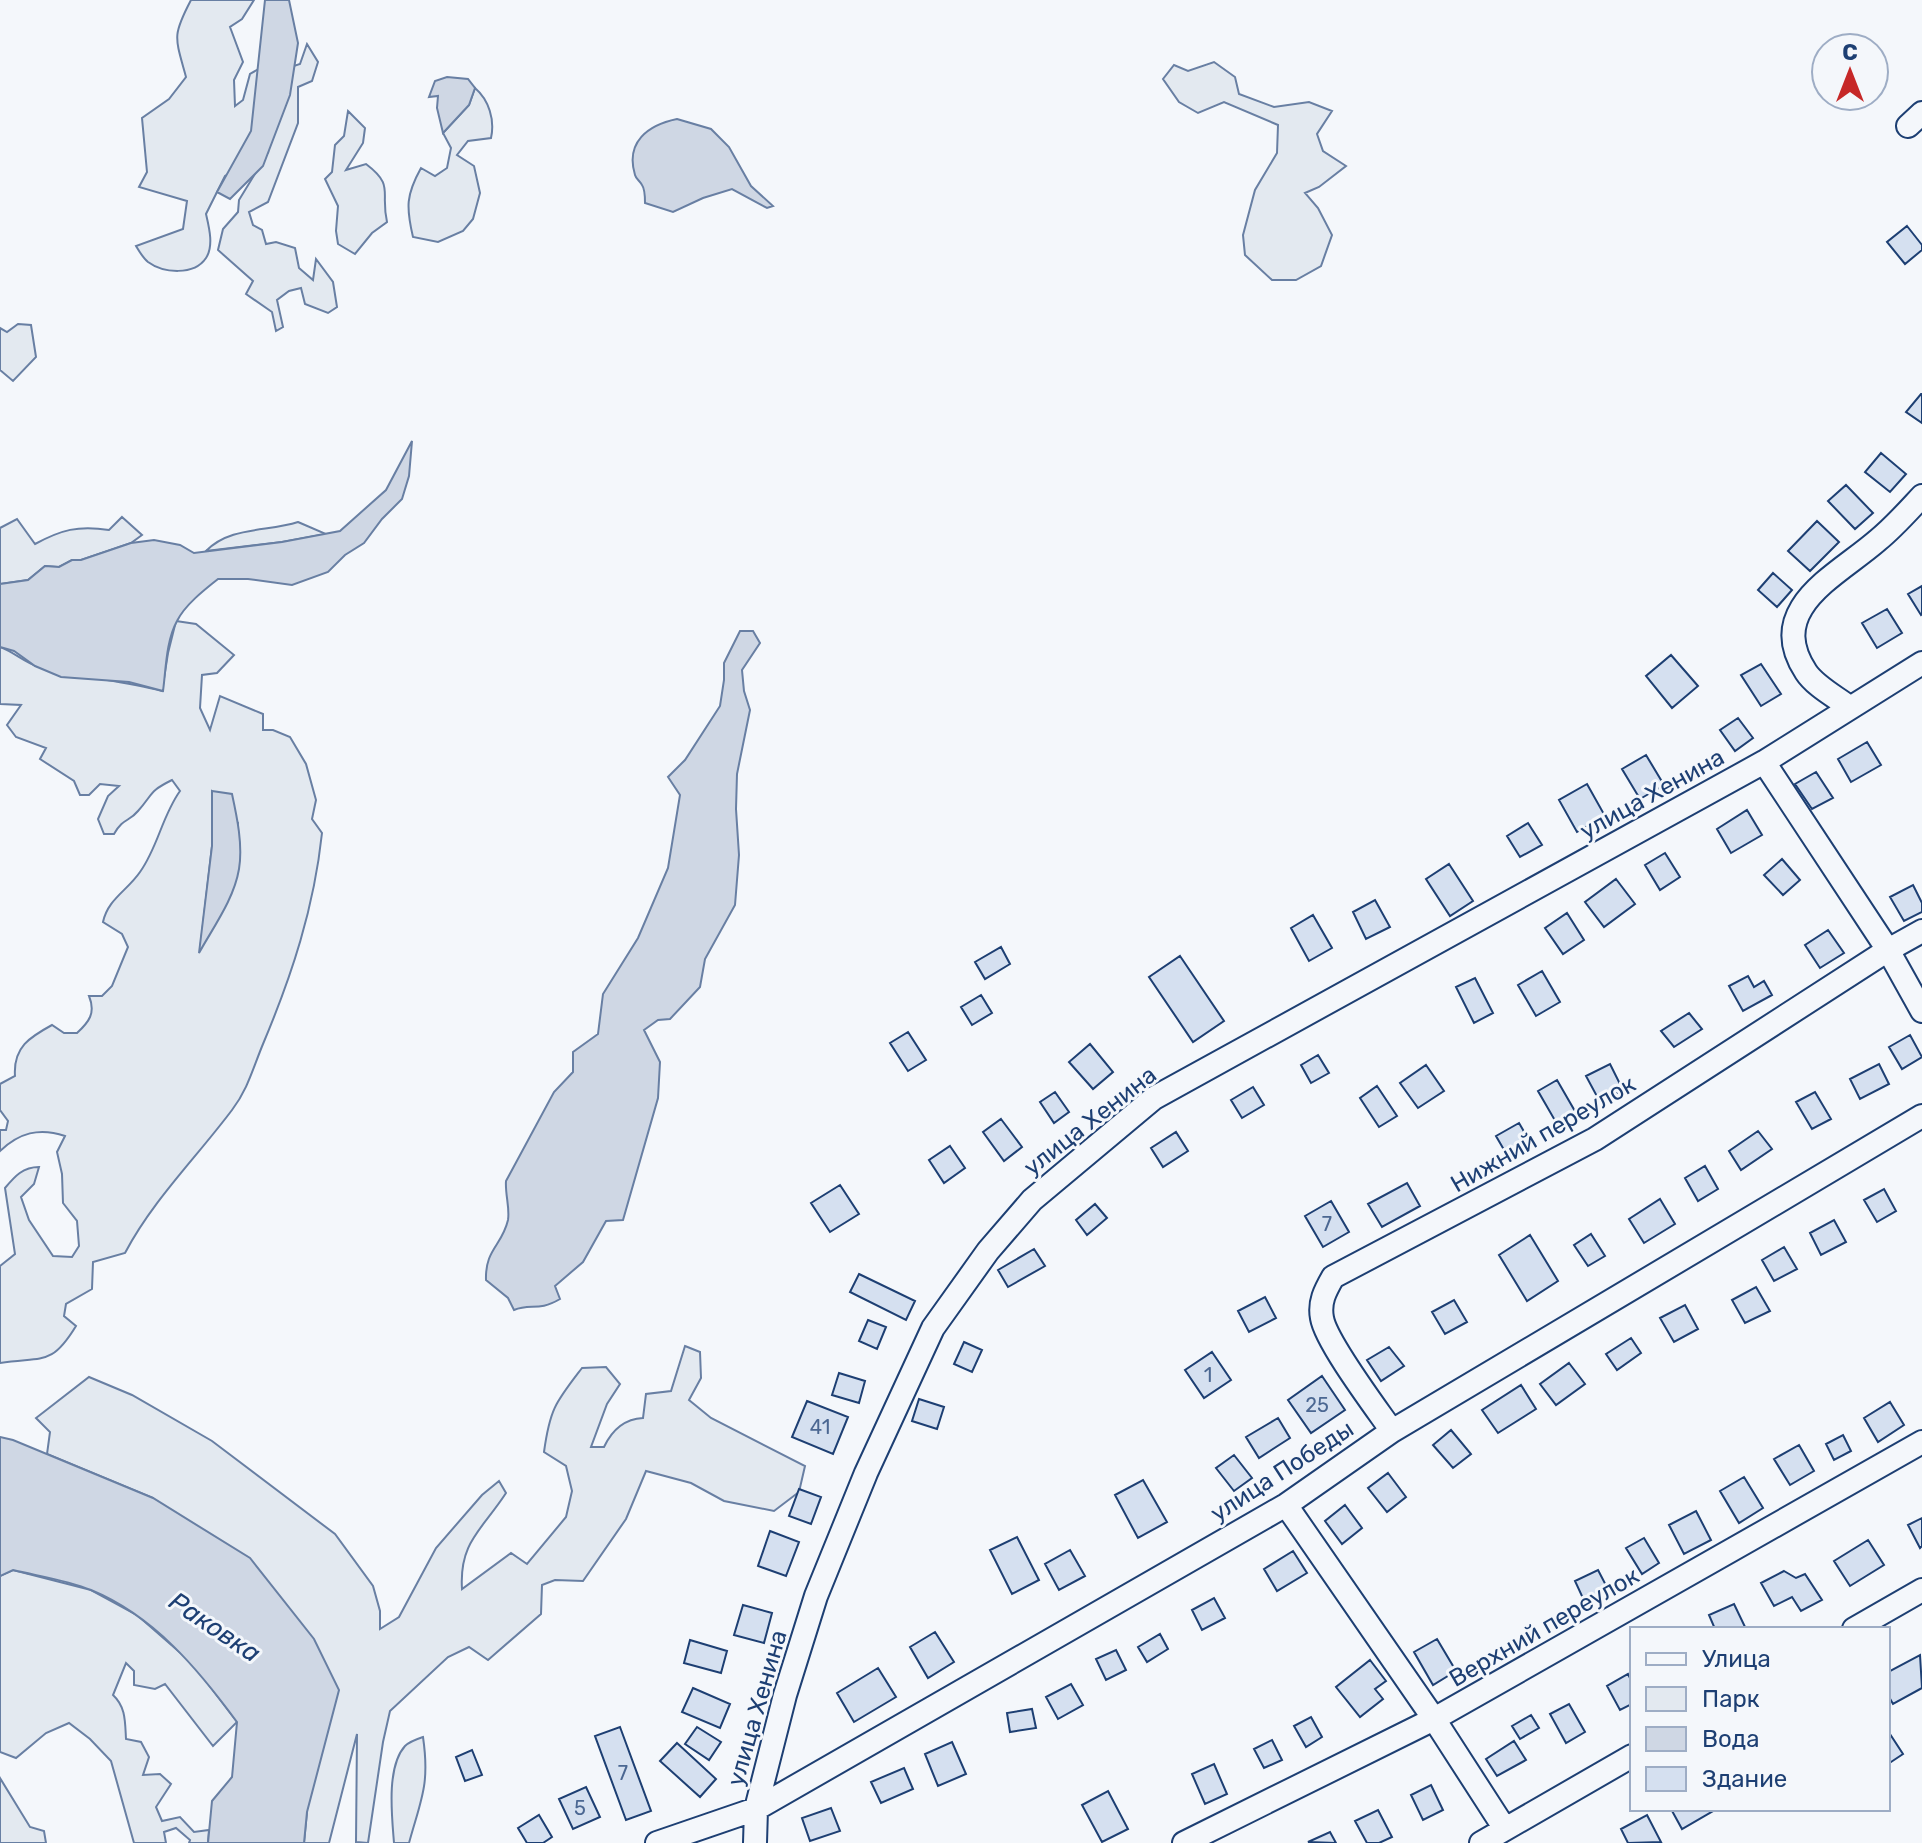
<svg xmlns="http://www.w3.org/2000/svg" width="1922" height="1843" font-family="Rubik,sans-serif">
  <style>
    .green { fill: #e3e9f0; stroke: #687fa3; stroke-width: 2; fill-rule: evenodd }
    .water { fill: #cfd7e4; stroke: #687fa3; stroke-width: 2 }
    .building { fill: #d5e0f0; stroke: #1d3f73; stroke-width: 2 }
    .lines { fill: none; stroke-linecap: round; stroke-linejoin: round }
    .minor-casing { stroke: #1d3f73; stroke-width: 26 }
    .minor { stroke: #f4f7fb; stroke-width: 22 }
    .labels { text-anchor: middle; stroke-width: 6; stroke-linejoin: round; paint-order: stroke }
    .number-label { font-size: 20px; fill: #4b6792 }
    .street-label { font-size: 24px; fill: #1d3f73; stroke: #f4f7fb }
    .water-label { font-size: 26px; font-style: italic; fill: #1d3f73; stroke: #f4f7fb }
  </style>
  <rect width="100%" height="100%" fill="#f4f7fb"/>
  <path class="green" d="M191,0H254L242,19L230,27L243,62L234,80L235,106L243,100L250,74L274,60L285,69L300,64L307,44L318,62L312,81L298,87V123L268,202L249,212L253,225L262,230L266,244L276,242L295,248L299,268L313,280L316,259L333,282L337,307L328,313L305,304L301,288L289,291L277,300L283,327L276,331L272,312L246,294L253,281L218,250L223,229L238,212L239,200L267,154L225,176L206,214C209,227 214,246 206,258C194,276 163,273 148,262C143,258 139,251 136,246L183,229L187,201L139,187L147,172L142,118L169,99L186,77C175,37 172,36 191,0Z
    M1214,62L1235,77L1239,94L1274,107L1309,102L1332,111L1317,134L1323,151L1346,166L1319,187L1305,193L1318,208L1332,235L1321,266L1296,280H1272L1245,255L1243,235L1255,190L1277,153L1278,125L1224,102L1198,113L1179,102L1163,79L1174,65L1188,71Z
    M475,88C489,100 495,120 491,138L468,141L457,155L474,166L480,193L473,219L463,231L438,242L413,237C406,207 406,195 421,168L435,176L447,168L451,148L443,133L469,105Z
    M348,111L365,128L363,143L346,170L366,164C395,186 380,191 387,222L372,233L355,254L338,244L336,231L338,206L325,179L332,172L335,145L344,136Z
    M18,324L31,325L36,357L13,381L0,370V328L7,332Z
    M122,517L142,535L131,543L81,560H72L59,567L45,566L28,580L0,584V528L17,519L35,544C61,530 78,525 109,530Z
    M298,522L326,534L282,542L206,551C230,526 268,532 298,522Z
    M176,621L196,624L234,655L217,673L202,675L200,708L210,730L220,696L263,714V730H273L290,737L306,764L316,800L312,819L322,833C314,908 292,975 263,1044C253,1068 248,1089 232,1110C196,1158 153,1200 125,1253L93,1262L92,1289L66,1304L64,1316L76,1326C51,1367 43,1356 0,1363V1266L15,1254L5,1188C15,1176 23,1167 39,1167L34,1184L21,1197L29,1220L53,1256L72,1257L79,1246L77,1221L63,1203L62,1174L57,1152L65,1136C39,1127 19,1133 0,1151V1130H6L8,1121L0,1110V1084L15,1076C13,1047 30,1037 52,1025L64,1033H77C89,1022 96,1013 89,996H102L112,986L128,947L122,934L103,922C108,899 127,891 140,872C158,847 162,816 180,791L172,780C148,792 154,793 138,811C129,822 123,818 114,834H104L98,819L108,796L119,786L100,784L89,795H80L74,781L40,759L46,748L16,737L7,725L21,705L0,704V647C14,652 25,663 39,667C79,678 122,680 162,691L168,653ZM212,792L238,823L200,950L212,846Z
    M685,1346L700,1352L701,1378L689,1400L711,1418L805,1466L799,1492L774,1511L724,1501L691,1483L646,1471L626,1519L583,1581L555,1580L542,1585L541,1614L488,1660L469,1647L448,1657L390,1711L383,1742L368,1843L356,1842L357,1734L329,1843H304L307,1812L153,1498L47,1454L50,1432L36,1418L89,1377L132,1395L212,1441L335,1534L373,1586L380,1611V1629L399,1617L436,1548L482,1495L499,1481L506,1493C482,1530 459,1542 462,1589L511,1553L527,1564L566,1517L572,1491L566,1466L544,1452C550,1408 556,1402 582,1368L606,1367L620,1384L607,1404L591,1447H604C612,1430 624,1419 643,1418L646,1394L671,1391Z
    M13,1570L91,1590L137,1615L192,1663L237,1722L213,1746L165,1684L155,1689L134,1685V1671L126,1663L113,1695C126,1707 125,1722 126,1739L141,1742L149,1757L143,1775L160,1774L171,1784L156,1807L162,1821L180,1817L194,1832L209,1830L208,1843H189L190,1840L176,1828L164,1832L166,1843H134L111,1761L90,1739L69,1723L46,1733L16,1758L0,1752V1576Z
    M423,1737C430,1785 421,1799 409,1843H394C392,1817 386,1767 405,1746C409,1742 417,1739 423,1737Z
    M0,1778L30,1827L44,1831L46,1843H0Z"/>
  <path class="water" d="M265,0H289L298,43L290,95L263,166L230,199L217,192L251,131Z
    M447,77L468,79L475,88L469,105L443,133L437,108L438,96L429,97L435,81Z
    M677,119L711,129L729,147L751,186L773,206L767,208L732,189L703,198L673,212L645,203C645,198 645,189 642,185C640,181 636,179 635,175C625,142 648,125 677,119Z
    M412,441L409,476L402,499L382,519L364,543L345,555L328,572L292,585L248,579H218C204,590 185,605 177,621C166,641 166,669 163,691L129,682L61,677L35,666L14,651L0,647V584L28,580L45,566L59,567L72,560H81L131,543L154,540L180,545L194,553L282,542L340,531L386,490Z
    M740,631H753L760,643L742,670L744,691L750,710L737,774L736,809L739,855L735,905L705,959L700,987L670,1019L658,1020L644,1030L660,1062L658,1098L623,1220L606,1221L583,1262L555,1286L560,1299C538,1312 531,1303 514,1310L508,1298L486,1280C485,1249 502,1246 508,1220C510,1208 505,1194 506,1181L554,1092L573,1072V1052L598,1034L603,994L638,938L668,868L680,795L668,777L685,760L720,706L724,680V663Z
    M212,791L232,794C237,817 243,845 239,869C234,899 214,926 199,953L212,846Z
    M0,1437L13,1440L153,1498L250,1558L314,1639L339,1690L307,1812L304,1843H208L212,1801L232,1777L237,1722C198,1669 154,1616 91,1590C67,1580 38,1576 13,1570L0,1576Z"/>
  <path class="building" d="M1907,226L1922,245V250L1905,264L1887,242Z
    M1921,394H1922V423L1906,412Z
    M1881,453L1906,474L1890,492L1865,472Z
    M1846,485L1873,513L1855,529L1828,501Z
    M1817,521L1839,542L1810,571L1788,551Z
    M1773,573L1792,590L1777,607L1758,590Z
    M1922,586V614L1921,615L1908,594Z
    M1887,609L1902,633L1877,648L1862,623Z
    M1671,655L1698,686L1672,708L1646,676Z
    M1761,664L1781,694L1761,706L1741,675Z
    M1738,718L1753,738L1735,751L1720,730Z
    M1867,742L1881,765L1851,782L1838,759Z
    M1646,755L1664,785L1640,799L1622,769Z
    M1816,772L1833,798L1812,809L1795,784Z
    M1587,784L1605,816L1577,832L1559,800Z
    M1747,810L1762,835L1731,853L1717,829Z
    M1528,823L1542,845L1520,857L1507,836Z
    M1665,853L1680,877L1660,890L1645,865Z
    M1782,859L1800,880L1783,895L1764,875Z
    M1449,864L1473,901L1450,916L1426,879Z
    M1616,879L1635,904L1604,927L1585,902Z
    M1913,885L1922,903V912L1904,921L1890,897Z
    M1375,900L1390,927L1366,939L1353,912Z
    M1567,913L1584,940L1563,954L1545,928Z
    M1313,915L1332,948L1309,961L1291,928Z
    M1828,930L1844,953L1820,968L1805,945Z
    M1001,947L1010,964L985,979L975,962Z
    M1180,956L1224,1021L1193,1042L1149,977Z
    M1542,971L1560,1002L1536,1016L1518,985Z
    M1748,976L1754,987L1764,981L1772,995L1743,1011L1729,986Z
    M1475,978L1493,1013L1474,1023L1456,987Z
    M981,995L992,1013L972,1025L961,1007Z
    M1689,1013L1702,1029L1674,1047L1661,1031Z
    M908,1032L926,1060L908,1071L890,1043Z
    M1910,1035L1922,1057L1902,1069L1889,1047Z
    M1090,1044L1113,1072L1093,1089L1069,1062Z
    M1318,1055L1329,1073L1311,1083L1301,1065Z
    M1610,1064L1623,1090L1600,1102L1586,1076Z
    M1879,1064L1889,1084L1860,1099L1850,1079Z
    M1426,1065L1444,1091L1418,1108L1400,1083Z
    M1557,1080L1576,1113L1557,1124L1538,1091Z
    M1377,1086L1397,1116L1379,1127L1360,1098Z
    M1253,1087L1264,1105L1242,1118L1231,1100Z
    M1055,1092L1069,1112L1054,1123L1040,1102Z
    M1815,1092L1831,1119L1812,1129L1796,1102Z
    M1001,1119L1022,1147L1004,1161L983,1132Z
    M1519,1123L1530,1142L1507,1155L1496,1136Z
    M1758,1131L1772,1149L1741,1170L1729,1151Z
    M1176,1132L1188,1151L1163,1167L1151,1148Z
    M950,1146L965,1168L944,1183L929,1160Z
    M1705,1166L1718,1189L1698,1201L1685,1178Z
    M1407,1183L1420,1206L1382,1227L1368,1204Z
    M840,1185L859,1214L830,1232L811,1203Z
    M1884,1189L1896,1211L1877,1222L1864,1200Z
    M1660,1199L1675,1224L1644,1243L1629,1219Z
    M1331,1201L1349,1232L1323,1247L1305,1216Z
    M1095,1204L1107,1218L1087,1235L1076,1220Z
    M1834,1220L1846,1242L1821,1255L1810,1233Z
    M1591,1234L1605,1256L1588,1266L1574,1245Z
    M1530,1235L1558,1281L1527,1301L1499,1255Z
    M1784,1247L1797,1269L1774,1281L1762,1260Z
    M1034,1249L1045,1266L1008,1287L998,1270Z
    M859,1274L915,1301L906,1320L850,1292Z
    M1756,1287L1770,1311L1745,1323L1732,1300Z
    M1265,1297L1276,1318L1249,1332L1238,1311Z
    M1454,1300L1467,1322L1445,1334L1432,1312Z
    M1685,1305L1698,1329L1674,1342L1660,1318Z
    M868,1320L886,1327L877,1349L859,1341Z
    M1631,1338L1641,1353L1617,1370L1606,1354Z
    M964,1342L982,1350L972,1372L954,1364Z
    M1389,1347L1404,1366L1381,1381L1367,1360Z
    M1212,1352L1231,1380L1204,1398L1185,1370Z
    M1569,1363L1585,1384L1556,1405L1540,1384Z
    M839,1373L865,1381L859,1403L832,1395Z
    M1322,1376L1345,1410L1311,1433L1288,1400Z
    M1521,1385L1536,1409L1498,1433L1482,1410Z
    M919,1399L944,1407L937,1429L912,1421Z
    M807,1401L848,1417L833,1454L792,1437Z
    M1890,1402L1904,1425L1878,1442L1864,1418Z
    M1278,1418L1290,1438L1259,1458L1246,1437Z
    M1451,1430L1471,1454L1453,1468L1433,1445Z
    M1843,1435L1851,1451L1834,1460L1826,1444Z
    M1799,1445L1814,1471L1790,1485L1774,1459Z
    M1234,1455L1252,1478L1234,1491L1216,1468Z
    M1388,1473L1406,1497L1387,1512L1368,1488Z
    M1744,1477L1763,1508L1739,1523L1720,1491Z
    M1143,1480L1167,1522L1138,1538L1115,1495Z
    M799,1489L821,1497L811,1524L789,1516Z
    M1345,1505L1362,1528L1342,1544L1325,1521Z
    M1696,1511L1711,1540L1684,1554L1669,1525Z
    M1922,1518V1546L1920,1548L1908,1525Z
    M770,1531L799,1542L786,1576L758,1566Z
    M1017,1537L1039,1580L1012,1594L990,1550Z
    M1644,1538L1659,1563L1642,1574L1626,1548Z
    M1868,1540L1884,1565L1850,1586L1834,1561Z
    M1070,1550L1085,1576L1059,1590L1045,1564Z
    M1293,1551L1307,1573L1277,1591L1264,1569Z
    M1598,1570L1611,1595L1587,1607L1575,1581Z
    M1784,1571L1796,1578L1805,1574L1822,1600L1801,1611L1792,1597L1774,1606L1761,1583Z
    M1214,1598L1225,1618L1202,1630L1192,1610Z
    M1734,1604L1746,1629H1715L1709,1615Z
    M743,1605L772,1613L764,1643L734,1635Z
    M935,1632L954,1662L928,1678L910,1647Z
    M1160,1634L1168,1649L1147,1662L1138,1647Z
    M1437,1639L1456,1671L1433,1685L1414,1652Z
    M690,1640L727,1651L721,1673L684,1663Z
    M1116,1650L1126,1670L1106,1680L1096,1659Z
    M1920,1655L1922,1688L1893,1704L1888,1695V1672Z
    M1370,1660L1386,1681L1375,1689L1383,1699L1360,1717L1336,1687Z
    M878,1668L896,1697L854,1722L837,1693Z
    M1628,1674L1632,1682V1704L1620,1710L1607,1686Z
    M1071,1684L1083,1705L1058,1719L1046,1697Z
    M693,1688L730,1704L720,1728L682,1712Z
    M1569,1704L1585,1732L1566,1743L1550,1714Z
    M1032,1709L1036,1728L1010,1732L1007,1713Z
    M1531,1715L1539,1728L1520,1739L1512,1726Z
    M1311,1717L1322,1737L1306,1747L1294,1726Z
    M620,1727L651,1811L626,1820L595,1736Z
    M697,1727L721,1742L709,1760L685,1744Z
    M1888,1731L1903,1754L1888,1764Z
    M1272,1740L1282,1760L1264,1768L1254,1749Z
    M1514,1741L1526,1760L1497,1776L1486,1759Z
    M952,1742L966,1774L938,1786L925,1754Z
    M677,1743L716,1779L700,1797L660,1761Z
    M472,1750L482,1775L465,1781L456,1757Z
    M1214,1764L1227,1794L1205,1804L1192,1774Z
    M904,1768L913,1789L881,1803L871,1782Z
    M1431,1785L1443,1810L1423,1820L1411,1795Z
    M586,1787L600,1817L573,1829L559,1799Z
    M1108,1791L1128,1829L1102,1842L1082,1805Z
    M831,1808L840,1831L810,1841L802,1818Z
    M1671,1809H1712L1713,1811L1682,1829Z
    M1378,1810L1392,1837L1379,1843H1367L1355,1821Z
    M539,1815L552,1837L543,1843H527L518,1828Z
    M1647,1815L1661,1842L1628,1843L1621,1829Z
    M1330,1832L1336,1843L1308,1842Z"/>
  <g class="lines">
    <g class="minor-casing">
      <path id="minor" d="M1908,126L1922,113
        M1849,707C1836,697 1815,686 1806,672C1764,608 1837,576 1878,540C1894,527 1908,511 1922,496
        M1764,762L1888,950L1922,1011
        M1392,1431C1376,1408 1326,1342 1322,1318C1319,1302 1325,1291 1333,1277L1595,1139L1888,950L1922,931
        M1286,1505L1434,1719L1505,1829
        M1854,1629L1922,1590
        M657,1843L756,1809L1286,1505L1392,1431L1922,1116
        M755,1843L756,1809L785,1695L816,1596L866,1473L933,1328L988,1251L1032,1200L1154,1098L1764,762L1922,663
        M1184,1843L1434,1719L1922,1442
        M1481,1843L1632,1756"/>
    </g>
    <use href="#minor" class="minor"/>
  </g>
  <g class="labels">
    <g class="number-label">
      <text x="1327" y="1231">7</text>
      <text x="1208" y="1382">1</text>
      <text x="1317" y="1412">25</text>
      <text x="820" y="1434">41</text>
      <text x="623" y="1780">7</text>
      <text x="580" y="1815">5</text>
    </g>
    <g class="street-label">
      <text transform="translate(1652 794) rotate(-29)" y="8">улица Хенина</text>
      <text transform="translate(1090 1121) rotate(-38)" y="8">улица Хенина</text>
      <text transform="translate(1543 1134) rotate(-30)" y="8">Нижний переулок</text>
      <text transform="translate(1282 1471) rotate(-33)" y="8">улица Победы</text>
      <text transform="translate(1544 1627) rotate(-30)" y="8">Верхний переулок</text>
      <text transform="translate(757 1708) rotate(-74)" y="8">улица Хенина</text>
    </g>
    <g class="water-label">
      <text transform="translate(215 1627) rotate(34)" y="9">Раковка</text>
    </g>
  </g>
  <rect x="1630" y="1627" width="260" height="184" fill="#f4f7fb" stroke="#9eadc5" stroke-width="2"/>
  <rect x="1646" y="1653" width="40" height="12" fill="#f4f7fb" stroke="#9eadc5" stroke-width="2"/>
  <text x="1702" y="1667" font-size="24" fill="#1d3f73">Улица</text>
  <rect x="1646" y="1687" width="40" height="24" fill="#e3e9f0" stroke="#9eadc5" stroke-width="2"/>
  <text x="1702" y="1707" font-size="24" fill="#1d3f73">Парк</text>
  <rect x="1646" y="1727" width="40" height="24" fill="#cfd7e4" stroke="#9eadc5" stroke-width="2"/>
  <text x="1702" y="1747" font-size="24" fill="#1d3f73">Вода</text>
  <rect x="1646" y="1767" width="40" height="24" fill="#d5e0f0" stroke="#9eadc5" stroke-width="2"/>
  <text x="1702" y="1787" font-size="24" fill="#1d3f73">Здание</text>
  <g transform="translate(1850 72)"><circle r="38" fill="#f4f7fb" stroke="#9eadc5" stroke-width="2"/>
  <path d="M0-6L14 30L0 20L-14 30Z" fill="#c62828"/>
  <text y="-12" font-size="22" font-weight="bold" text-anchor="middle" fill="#1d3f73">С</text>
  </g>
</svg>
